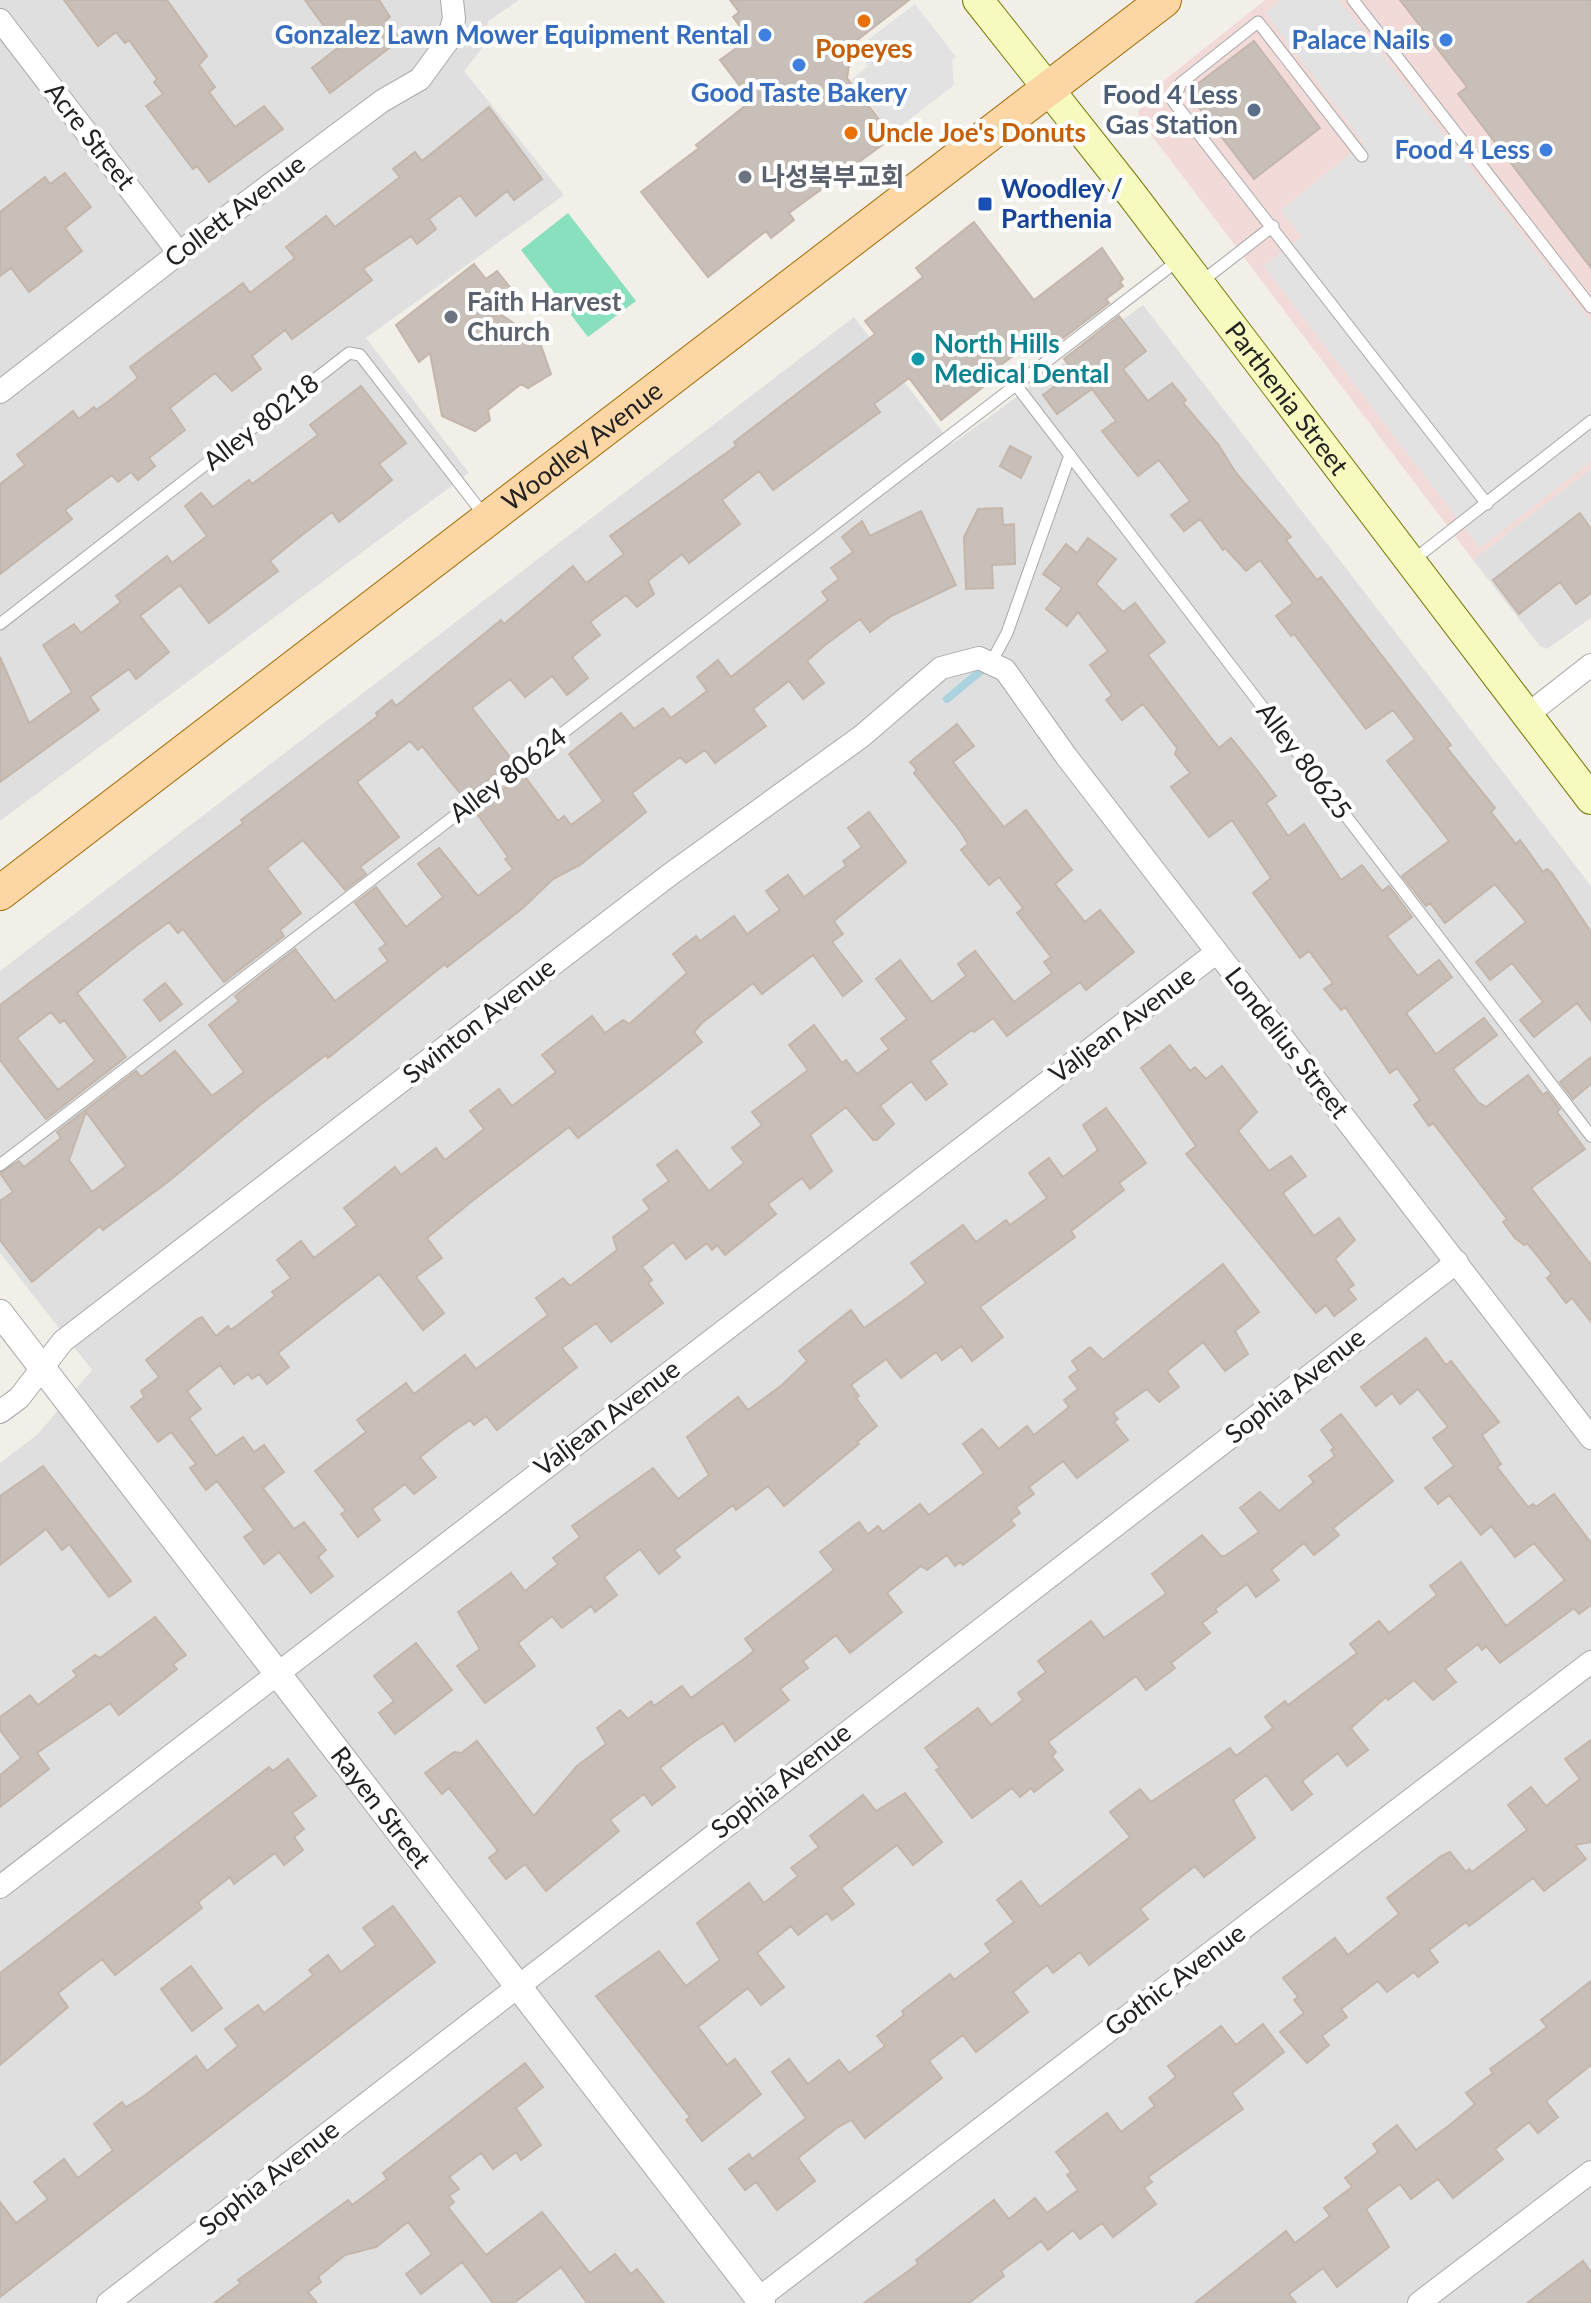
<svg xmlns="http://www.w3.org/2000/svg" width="1591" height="2303" font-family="Lato,'Noto Sans KR',sans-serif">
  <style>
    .residential { fill: #e0dfdf }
    .commercial { fill: #f2dad9 }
    .pitch { fill: #88e0be }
    .parking { fill: #e2e2e2 }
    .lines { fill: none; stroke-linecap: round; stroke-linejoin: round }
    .stream { stroke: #aad3df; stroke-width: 8 }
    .building { fill: #c7bfb8; stroke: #c4b6ab; stroke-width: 2; fill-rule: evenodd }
    .service-casing { stroke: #a9a9a9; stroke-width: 13 }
    .minor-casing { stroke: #a9a9a9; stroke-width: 24 }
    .tertiary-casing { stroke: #a9a9a9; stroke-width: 28 }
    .secondary-casing { stroke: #707d05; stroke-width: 32 }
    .primary-casing { stroke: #a06b00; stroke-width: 36 }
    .service { stroke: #fff; stroke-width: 11 }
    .minor { stroke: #fff; stroke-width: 22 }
    .tertiary { stroke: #fff; stroke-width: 26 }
    .secondary { stroke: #f7fabf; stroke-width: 30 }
    .primary { stroke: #fcd6a4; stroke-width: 34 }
    .food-dot { fill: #e8710a; stroke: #fff; stroke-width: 3 }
    .shop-dot { fill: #3f7fe0; stroke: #fff; stroke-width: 3 }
    .service-dot { fill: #5c6f8a; stroke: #fff; stroke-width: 3 }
    .worship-dot { fill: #6b7280; stroke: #fff; stroke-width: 3 }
    .transit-dot { fill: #1a4fb4; stroke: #fff; stroke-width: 3 }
    .culture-dot { fill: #0f9aa8; stroke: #fff; stroke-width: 3 }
    .labels { text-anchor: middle; stroke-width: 8; stroke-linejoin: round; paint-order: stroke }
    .shop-label { font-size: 26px; font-weight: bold; fill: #366cbe; stroke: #fff; text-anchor: end }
    .food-label { font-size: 26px; font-weight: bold; fill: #c56008; stroke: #fff }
    .service-label { font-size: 26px; font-weight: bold; fill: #4e5e75; stroke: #fff; text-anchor: end }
    .street-label { font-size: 26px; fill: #222; stroke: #fff }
    .worship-label { font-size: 26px; font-weight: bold; fill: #5b616d; stroke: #fff; text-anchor: start }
    .transit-label { font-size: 26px; font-weight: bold; fill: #164399; stroke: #fff; text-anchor: start }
    .culture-label { font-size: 26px; font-weight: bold; fill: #0d838f; stroke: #fff; text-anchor: start }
  </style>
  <rect width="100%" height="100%" fill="#f2efe9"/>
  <path class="residential" d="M0,0H519L488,21L484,46L464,71L564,195L366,338L469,473L0,821Z
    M1143,305L1591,886V2303H0V1463L38,1434L92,1370L0,1253V971L854,317L952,444Z
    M1591,469V618L1547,649L1540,646L1473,560Z"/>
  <path class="commercial" d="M1265,0H1591V469L1473,560L1140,120L1138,112L1146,95Z"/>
  <path class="pitch" d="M568,213L636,301L588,337L521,250Z"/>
  <path class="parking" d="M1280,0H1339L1591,322V461L1480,548L1264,266L1302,237L1281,210L1364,143L1265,13Z
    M915,4L956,57L952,61L954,85L892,133L851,80L868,66L857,48Z"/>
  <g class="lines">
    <path class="stream" d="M947,699L989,664"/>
  </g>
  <path class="building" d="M64,0H167L207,56L199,65L215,87L209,92L235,127L264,106L283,129L209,182L197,166L193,169L146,106L163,94L154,82L157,79L129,40L125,43L116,32L98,46Z
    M305,0H379L390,17L386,20L401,39L330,93L312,68L339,47Z
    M730,0H909L852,44L847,78L893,137L789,213L794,220L771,238L766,231L708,277L641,192L699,148L696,145L751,101L720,60L749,39L733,17L739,12Z
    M1400,0H1591V268L1458,94L1467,87Z
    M1254,41L1320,128L1254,179L1187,92Z
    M489,107L542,179L514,200L507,191L476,216L460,195L429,219L436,229L417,244L411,236L363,269L372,280L292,339L285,330L252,356L261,369L232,391L215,373L170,408L185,430L149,458L155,466L138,480L131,472L118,482L112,475L65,510L72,519L0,574V484L25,465L17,455L73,411L79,419L94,407L96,410L106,403L138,378L130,367L155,348L243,283L250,293L295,258L286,247L326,216L335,227L400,177L393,169L415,152L422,161Z
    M65,173L91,207L65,228L82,251L29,292L11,268L0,276V212L45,177L50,184Z
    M974,222L1034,300L1102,248L1123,279L1120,282L1123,286L1106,299L1109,303L1054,345L1044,333L998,367L1002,372L941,420L909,378L874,404L880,412L773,490L759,471L722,500L740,524L689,563L682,554L648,581L654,594L637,607L626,595L590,622L600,635L572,657L588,678L567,695L552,676L525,697L510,679L472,708L513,761L464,798L422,746L418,750L410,741L357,782L399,837L360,867L366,874L345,890L303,840L267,868L301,913L280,930L284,936L224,982L183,929L178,933L169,922L136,946L77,993L126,1057L46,1119L0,1060V1005L243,823L241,820L378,716L376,713L392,700L396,706L501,620L504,624L573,566L586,583L624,554L610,536L736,446L734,442L875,334L865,321L923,277L916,268ZM51,1012L60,1023L64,1020L95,1061L58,1090L17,1038Z
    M474,264L486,279L497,271L517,296L497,312L539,340L551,374L528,388L521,384L488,410L490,420L475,431L442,416L430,353L419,362L396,325Z
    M1119,316L1146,351L1123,369L1148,401L1172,383L1186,400L1183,403L1218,444L1236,473L1291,537L1286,540L1317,580L1321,577L1451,745L1447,748L1495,808L1491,812L1516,844L1520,840L1543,872L1547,869L1552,873L1591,932V1021L1577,1003L1534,1037L1520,1020L1543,1002L1512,963L1490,980L1476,962L1526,922L1495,884L1445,923L1430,903L1426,906L1402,876L1449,841L1387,761L1415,739L1393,710L1366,729L1294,634L1291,636L1276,616L1293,603L1260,560L1246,571L1225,548L1223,550L1200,519L1184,531L1171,515L1190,501L1159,460L1138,476L1102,431L1116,421L1092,389L1057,414L1043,395L1074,372L1064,359Z
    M361,386L406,443L379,464L392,480L339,522L332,512L297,539L270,561L278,571L209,623L180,585L140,616L169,652L136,679L129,669L90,697L99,710L0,782V657L29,723L72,692L43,645L74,624L81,633L121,602L116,596L167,556L172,563L207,536L185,506L201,493L213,507L249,480L252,484L318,435L310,425Z
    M1010,446L1031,457L1021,478L1000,466Z
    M1002,508L1003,525L1014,524L1015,564L992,565L993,588L966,589L964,537L978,509Z
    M921,511L956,585L891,616L870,632L860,619L824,646L807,661L824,683L803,699L789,681L753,709L766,726L715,763L705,750L686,763L680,757L632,793L646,812L580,865L553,879L523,908L447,967L445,964L328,1058L326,1055L260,1105L169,1181L103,1230L100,1226L32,1282L0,1240V1201L13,1192L0,1173L19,1161L24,1167L61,1138L57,1132L136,1071L141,1077L175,1051L212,1096L244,1072L209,1025L239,1001L235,996L295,949L335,1001L388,961L379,949L386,944L355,903L376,887L406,927L443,897L418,864L439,848L478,896L513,869L505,859L508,857L475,811L523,774L558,821L564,816L571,825L603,801L569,754L621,713L634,729L663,708L671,718L707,691L697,677L718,660L731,677L828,600L822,592L839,579L831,568L853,552L842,537L862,521L870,536ZM86,1112L126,1166L92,1192L69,1160Z
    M1580,513L1591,529V593L1576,604L1560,582L1519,614L1493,580Z
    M1088,538L1116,559L1096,584L1123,612L1135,603L1165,642L1148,655L1219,748L1231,738L1257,770L1276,796L1266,803L1288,836L1304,824L1341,880L1362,865L1382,891L1389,886L1412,917L1387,936L1418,976L1439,960L1452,977L1406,1013L1436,1054L1484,1018L1497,1035L1453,1069L1478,1102L1486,1107L1528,1075L1543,1095L1547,1092L1560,1109L1557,1112L1585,1149L1531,1188L1591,1265V1322L1572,1298L1566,1303L1560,1295L1547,1278L1552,1274L1527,1243L1524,1245L1515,1238L1503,1222L1507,1219L1433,1123L1429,1126L1414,1105L1420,1100L1397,1068L1390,1073L1345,1007L1341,1010L1324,989L1333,983L1309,951L1300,958L1253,893L1271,878L1232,820L1209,837L1171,787L1190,773L1175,754L1177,748L1143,704L1122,720L1106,700L1112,695L1090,665L1108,651L1078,612L1067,626L1046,609L1062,588L1043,574L1066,544L1077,553Z
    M957,724L974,746L953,762L966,779L1004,827L1026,810L1072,870L1055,884L1085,922L1100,910L1134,952L1086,990L1080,982L1007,1036L993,1018L974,1032L972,1030L930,1061L947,1084L926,1100L911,1081L880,1106L894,1124L877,1140H873L846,1107L810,1135L832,1171L810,1189L802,1178L768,1204L776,1214L725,1255L717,1245L712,1250L707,1243L686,1259L673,1242L642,1267L652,1280L648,1283L663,1303L611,1342L596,1323L562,1348L577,1367L497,1430L486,1416L474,1425L470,1420L455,1430L420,1457L436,1477L414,1494L405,1484L372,1509L380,1520L358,1537L341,1514L346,1511L315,1471L366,1432L357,1420L406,1383L414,1394L465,1355L476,1369L548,1315L536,1298L563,1278L570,1286L617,1250L613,1237L650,1209L643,1200L669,1181L657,1165L677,1150L709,1191L744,1163L732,1148L762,1125L752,1112L808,1070L789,1045L814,1025L842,1063L846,1060L857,1074L889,1049L881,1039L907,1019L876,979L900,960L932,1002L966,976L958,964L975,951L1014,1002L1052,973L1044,962L1051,957L1017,913L1023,908L999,877L989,885L961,850L968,844L960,831L914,773L917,770L910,762Z
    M869,812L906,862L834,921L843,934L832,942L862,981L843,996L813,955L762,994L753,983L702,1023L694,1032L702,1042L652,1082L578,1138L569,1127L476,1198L427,1238L442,1258L416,1277L444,1313L423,1330L379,1274L278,1353L289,1367L267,1384L259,1374L252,1379L248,1374L234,1384L220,1365L187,1391L201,1409L189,1418L216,1456L243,1437L254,1452L264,1445L284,1472L263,1488L294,1529L304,1522L326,1550L318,1557L333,1576L311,1593L279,1552L264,1564L244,1537L254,1530L217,1481L206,1490L190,1468L196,1464L171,1432L158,1442L131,1407L144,1397L141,1391L159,1377L146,1360L197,1319L202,1317L216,1336L228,1326L231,1330L275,1296L272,1292L291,1278L277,1260L301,1241L314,1258L357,1225L344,1208L395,1167L401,1175L436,1148L445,1160L484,1129L470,1111L499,1089L512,1106L556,1072L542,1055L592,1016L605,1033L623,1020L629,1024L687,973L673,954L696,936L700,941L734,916L747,934L780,910L766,891L788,875L804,897L846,866L843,861L862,847L848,828Z
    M165,983L182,1004L160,1021L144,1000Z
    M1170,1045L1190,1071L1195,1067L1206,1079L1222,1066L1257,1112L1238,1131L1269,1171L1291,1156L1306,1176L1283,1193L1314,1236L1339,1218L1355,1240L1335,1259L1354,1285L1348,1289L1356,1299L1334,1316L1326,1305L1316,1313L1186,1154L1196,1146L1141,1068Z
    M1591,1057V1084L1573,1099L1560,1082Z
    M1106,1108L1146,1163L1119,1183L1124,1190L1071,1231L1075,1237L980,1307L1003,1337L972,1361L961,1346L942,1360L936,1352L901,1378L886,1359L851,1385L859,1396L856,1398L877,1426L857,1442L859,1444L784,1506L768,1486L736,1510L733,1505L674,1550L680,1557L659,1574L640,1549L604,1577L617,1595L595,1612L591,1606L562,1628L552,1616L518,1643L535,1666L485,1703L457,1666L480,1649L458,1612L511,1573L525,1591L558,1564L553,1558L580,1537L572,1526L653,1468L678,1499L709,1475L687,1437L738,1397L748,1410L782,1385L807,1361L799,1351L851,1310L864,1328L908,1297L926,1283L911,1263L963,1225L976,1242L1006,1220L1010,1225L1047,1198L1029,1173L1049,1158L1063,1177L1098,1150L1083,1125Z
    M1223,1264L1259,1312L1235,1331L1248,1354L1225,1371L1203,1342L1167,1371L1179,1387L1159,1402L1147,1389L1113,1413L1118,1419L1114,1422L1128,1440L1077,1478L1063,1461L1029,1487L1034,1494L1016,1507L1020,1513L1011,1520L1015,1525L963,1565L960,1562L955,1566L947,1555L927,1570L921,1566L887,1593L902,1612L850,1653L836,1635L803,1661L808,1668L780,1689L789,1700L735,1741L723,1723L694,1742L660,1768L675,1787L652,1805L644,1794L610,1820L619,1831L546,1891L525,1864L506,1879L489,1858L498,1851L449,1788L442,1794L425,1773L454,1752L461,1753L477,1741L534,1816L577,1766L606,1744L597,1728L620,1710L628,1719L651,1701L654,1706L682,1686L691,1698L737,1664L754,1651L745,1639L834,1570L820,1552L859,1522L868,1534L878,1526L883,1532L920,1504L929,1515L984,1473L963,1444L982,1429L999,1449L1027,1426L1034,1435L1069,1407L1064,1400L1078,1389L1069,1377L1078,1370L1072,1361L1090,1347L1103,1360Z
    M1426,1338L1446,1365L1451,1361L1499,1422L1482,1435L1501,1464L1497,1467L1528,1507L1533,1504L1536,1507L1554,1494L1591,1543V1605L1579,1614L1574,1608L1500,1663L1486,1646L1482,1650L1478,1644L1445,1669L1456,1682L1433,1700L1414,1680L1388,1700L1386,1697L1351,1728L1368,1750L1347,1766L1338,1753L1302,1781L1312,1794L1292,1810L1266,1775L1233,1800L1255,1838L1204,1877L1195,1866L1168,1887L1140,1909L1148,1919L1089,1965L1080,1952L1053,1973L1047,1965L1013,1992L1028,2012L976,2052L963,2035L929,2061L942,2078L865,2138L851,2120L838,2127L798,2158L815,2181L777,2210L756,2182L745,2190L729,2169L749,2154L752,2159L806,2118L772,2072L789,2059L808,2084L839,2060L849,2073L885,2046L877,2036L904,2015L902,2011L950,1974L954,1980L991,1952L985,1944L1014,1922L997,1900L1021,1881L1040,1907L1130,1837L1110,1812L1140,1789L1151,1802L1230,1748L1236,1756L1273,1728L1265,1717L1285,1701L1288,1705L1357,1653L1350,1644L1379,1621L1389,1633L1437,1595L1430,1586L1461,1562L1506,1626L1565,1580L1534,1543L1515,1557L1491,1526L1481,1535L1449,1495L1438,1504L1425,1488L1454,1466L1433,1438L1448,1427L1418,1389L1400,1404L1392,1393L1376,1406L1361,1387Z
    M1341,1414L1393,1481L1333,1528L1339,1535L1314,1555L1304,1543L1271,1570L1279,1580L1256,1597L1247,1584L1215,1609L1217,1612L1202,1623L1210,1633L1171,1663L1175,1668L1146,1690L1136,1676L1048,1742L1056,1752L1052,1756L1063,1770L1034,1792L1031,1788L1020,1797L1012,1788L972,1818L936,1770L940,1768L925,1748L978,1708L991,1725L1023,1700L1018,1693L1046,1672L1038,1661L1091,1621L1104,1638L1163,1596L1166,1593L1152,1574L1202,1535L1221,1556H1225L1259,1532L1240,1508L1260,1492L1279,1511L1314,1482L1309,1476L1335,1456L1331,1450L1334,1448L1321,1430Z
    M43,1466L131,1581L109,1597L69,1544L62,1550L46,1529L0,1565V1496Z
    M155,1617L186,1655L173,1664L177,1669L119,1715L110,1703L37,1753L49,1769L0,1807V1775L21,1758L0,1730V1717L30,1695L38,1705L77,1676L73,1671L95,1655L100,1658Z
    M416,1643L452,1690L395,1734L379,1713L394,1701L374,1676Z
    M1591,1740V1842L1575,1845L1586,1859L1544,1891L1533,1878L1469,1926L1466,1922L1429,1950L1438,1962L1418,1977L1414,1972L1387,1992L1378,1981L1341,2009L1347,2017L1322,2036L1329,2045L1307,2063L1280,2032L1304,2013L1294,2000L1298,1997L1283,1978L1335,1938L1348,1955L1399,1914L1387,1898L1441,1856L1450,1852L1466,1872L1469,1869L1472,1872L1527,1830L1508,1805L1531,1787L1546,1806L1580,1779L1565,1759Z
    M288,1759L316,1796L292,1813L304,1829L294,1837L303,1850L284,1865L275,1853L234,1884L230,1877L198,1902L202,1908L115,1975L102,1959L58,1993L68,2007L0,2065V1973L269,1767L273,1771Z
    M905,1793L942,1842L913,1865L897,1845L841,1888L854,1904L838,1916L832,1920L827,1913L798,1935L791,1926L757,1953L784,1987L761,2005L748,1988L698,2027L727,2065L735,2059L761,2094L702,2141L686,2120L690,2117L596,1996L659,1951L686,1986L720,1960L697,1923L749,1883L764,1903L798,1876L791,1868L819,1847L810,1836L863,1795L876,1811Z
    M393,1906L435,1962L0,2297V2202L16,2223L48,2199L34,2182L64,2159L78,2178L113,2150L94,2124L122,2102L126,2107L144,2096L196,2056L207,2071L238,2046L225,2029L258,2005L264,2013L313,1975L309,1970L328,1955L341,1972L376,1945L363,1928Z
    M191,1966L222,2008L192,2031L161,1989Z
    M1591,1981V2065L1546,2101L1558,2117L1538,2133L1529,2122L1495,2149L1503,2159L1453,2198L1438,2179L1411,2199L1400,2184L1366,2209L1389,2247L1337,2287L1323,2268L1289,2294L1296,2303H1195L1286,2231L1295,2243L1330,2216L1324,2208L1352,2187L1345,2178L1378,2152L1373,2144L1397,2125L1416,2150L1451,2124L1475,2104L1466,2093L1493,2073L1490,2069L1547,2027L1541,2020Z
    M1263,2024L1284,2052L1232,2093L1243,2109L1148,2177L1152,2182L1144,2188L1156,2204L1113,2237L1102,2223L1080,2239L1073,2230L1048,2250L1041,2241L1001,2271L1004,2276L969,2303H864L918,2264L916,2260L994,2200L1009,2219L1035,2198L1047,2213L1078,2190L1067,2175L1071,2172L1056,2152L1107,2113L1121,2132L1155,2106L1149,2098L1176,2077L1168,2066L1221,2026L1236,2045Z
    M525,2063L543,2087L516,2108L541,2145L521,2160L516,2152L493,2169L481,2153L449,2177L459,2189L449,2196L454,2202L448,2207L486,2255L542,2212L590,2273L615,2254L631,2274L637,2269L664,2303H587L561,2267L514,2303H493L462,2262L421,2294L406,2274L432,2254L408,2222L376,2247L345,2255L318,2277L321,2282L308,2292L317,2303H214L241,2283L238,2280L348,2200L352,2205L387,2179L383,2173Z
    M1583,2261L1591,2272V2303H1527Z"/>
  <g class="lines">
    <g class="service-casing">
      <path id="service" d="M1353,0L1591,307
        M1362,156L1258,22L1181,83L1173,101L1487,504
        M1201,282L1273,226
        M1016,385L1591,1136
        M1412,561L1591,421
        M0,624L349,353L360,355L484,515
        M992,661L1007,633L1070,455
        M0,1165L1180,259"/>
    </g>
    <g class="minor-casing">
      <path id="minor" d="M0,20L179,253
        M0,392L179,253L382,101L420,79L447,42L454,19L452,0
        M1527,715L1591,665
        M0,1412L19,1398L63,1341L668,876L862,736L941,668L979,658L1005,670L1066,756L1591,1438
        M0,1887L1217,952
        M758,2299L1591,1662
        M108,2303L1457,1262
        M1419,2303L1591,2172"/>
    </g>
    <g class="tertiary-casing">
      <g id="tertiary">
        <path id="s1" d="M0,1313L762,2303"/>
      </g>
    </g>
    <g class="secondary-casing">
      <g id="secondary">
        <path id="s2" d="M978,0L1126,187L1591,799"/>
      </g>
    </g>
    <g class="primary-casing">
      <g id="primary">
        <path id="s3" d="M0,893L1164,0"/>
      </g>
    </g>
    <use href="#service" class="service"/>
    <use href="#minor" class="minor"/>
    <use href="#tertiary" class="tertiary"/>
    <use href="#secondary" class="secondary"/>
    <use href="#primary" class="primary"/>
  </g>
  <g class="food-dot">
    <circle cx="864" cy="21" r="8"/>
    <circle cx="851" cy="133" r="8"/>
  </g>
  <g class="shop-dot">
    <circle cx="765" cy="35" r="8"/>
    <circle cx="1446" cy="40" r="8"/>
    <circle cx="799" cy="65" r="8"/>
    <circle cx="1546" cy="150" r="8"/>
  </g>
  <circle class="service-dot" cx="1254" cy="110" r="8"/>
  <g class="worship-dot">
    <circle cx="745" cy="177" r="8"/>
    <circle cx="451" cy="317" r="8"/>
  </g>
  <rect class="transit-dot" x="977" y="196" width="16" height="16" rx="4"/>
  <circle class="culture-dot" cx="918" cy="359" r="8"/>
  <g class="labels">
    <g class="shop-label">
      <text x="749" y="44">Gonzalez Lawn Mower Equipment Rental</text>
      <text x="1430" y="49">Palace Nails</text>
      <text x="799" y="102" text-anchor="middle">Good Taste Bakery</text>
      <text x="1530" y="159">Food 4 Less</text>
    </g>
    <g class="food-label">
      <text x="864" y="58">Popeyes</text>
      <text x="867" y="142" text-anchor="start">Uncle Joe's Donuts</text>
    </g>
    <g class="service-label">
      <text x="1238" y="104">Food 4 Less<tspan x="1238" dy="30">Gas Station</tspan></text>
    </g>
    <g class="street-label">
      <text transform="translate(90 136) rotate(52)" y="9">Acre Street</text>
      <text transform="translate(235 211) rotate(-37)" y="9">Collett Avenue</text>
      <text dy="9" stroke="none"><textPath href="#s2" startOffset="504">Parthenia Street</textPath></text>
      <text transform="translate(261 422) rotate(-38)" y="9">Alley 80218</text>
      <text dy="9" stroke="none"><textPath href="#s3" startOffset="734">Woodley Avenue</textPath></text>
      <text transform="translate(1304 761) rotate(53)" y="9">Alley 80625</text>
      <text transform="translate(508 775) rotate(-37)" y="9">Alley 80624</text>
      <text transform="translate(479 1021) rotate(-38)" y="9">Swinton Avenue</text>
      <text transform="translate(1122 1025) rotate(-37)" y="9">Valjean Avenue</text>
      <text transform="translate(1287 1043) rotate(52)" y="9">Londelius Street</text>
      <text transform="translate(1295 1386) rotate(-38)" y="9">Sophia Avenue</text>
      <text transform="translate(607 1418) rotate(-37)" y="9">Valjean Avenue</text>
      <text transform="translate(781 1781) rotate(-38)" y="9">Sophia Avenue</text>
      <text dy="9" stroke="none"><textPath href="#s1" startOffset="624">Rayen Street</textPath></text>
      <text transform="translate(1175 1980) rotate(-37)" y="9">Gothic Avenue</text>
      <text transform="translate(269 2178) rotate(-38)" y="9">Sophia Avenue</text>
    </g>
    <g class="worship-label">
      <text x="761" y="186">나성북부교회</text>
      <text x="467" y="311">Faith Harvest<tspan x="467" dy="30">Church</tspan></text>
    </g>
    <g class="transit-label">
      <text x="1001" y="198">Woodley /<tspan x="1001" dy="30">Parthenia</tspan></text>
    </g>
    <g class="culture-label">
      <text x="934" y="353">North Hills<tspan x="934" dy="30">Medical Dental</tspan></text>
    </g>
  </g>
</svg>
